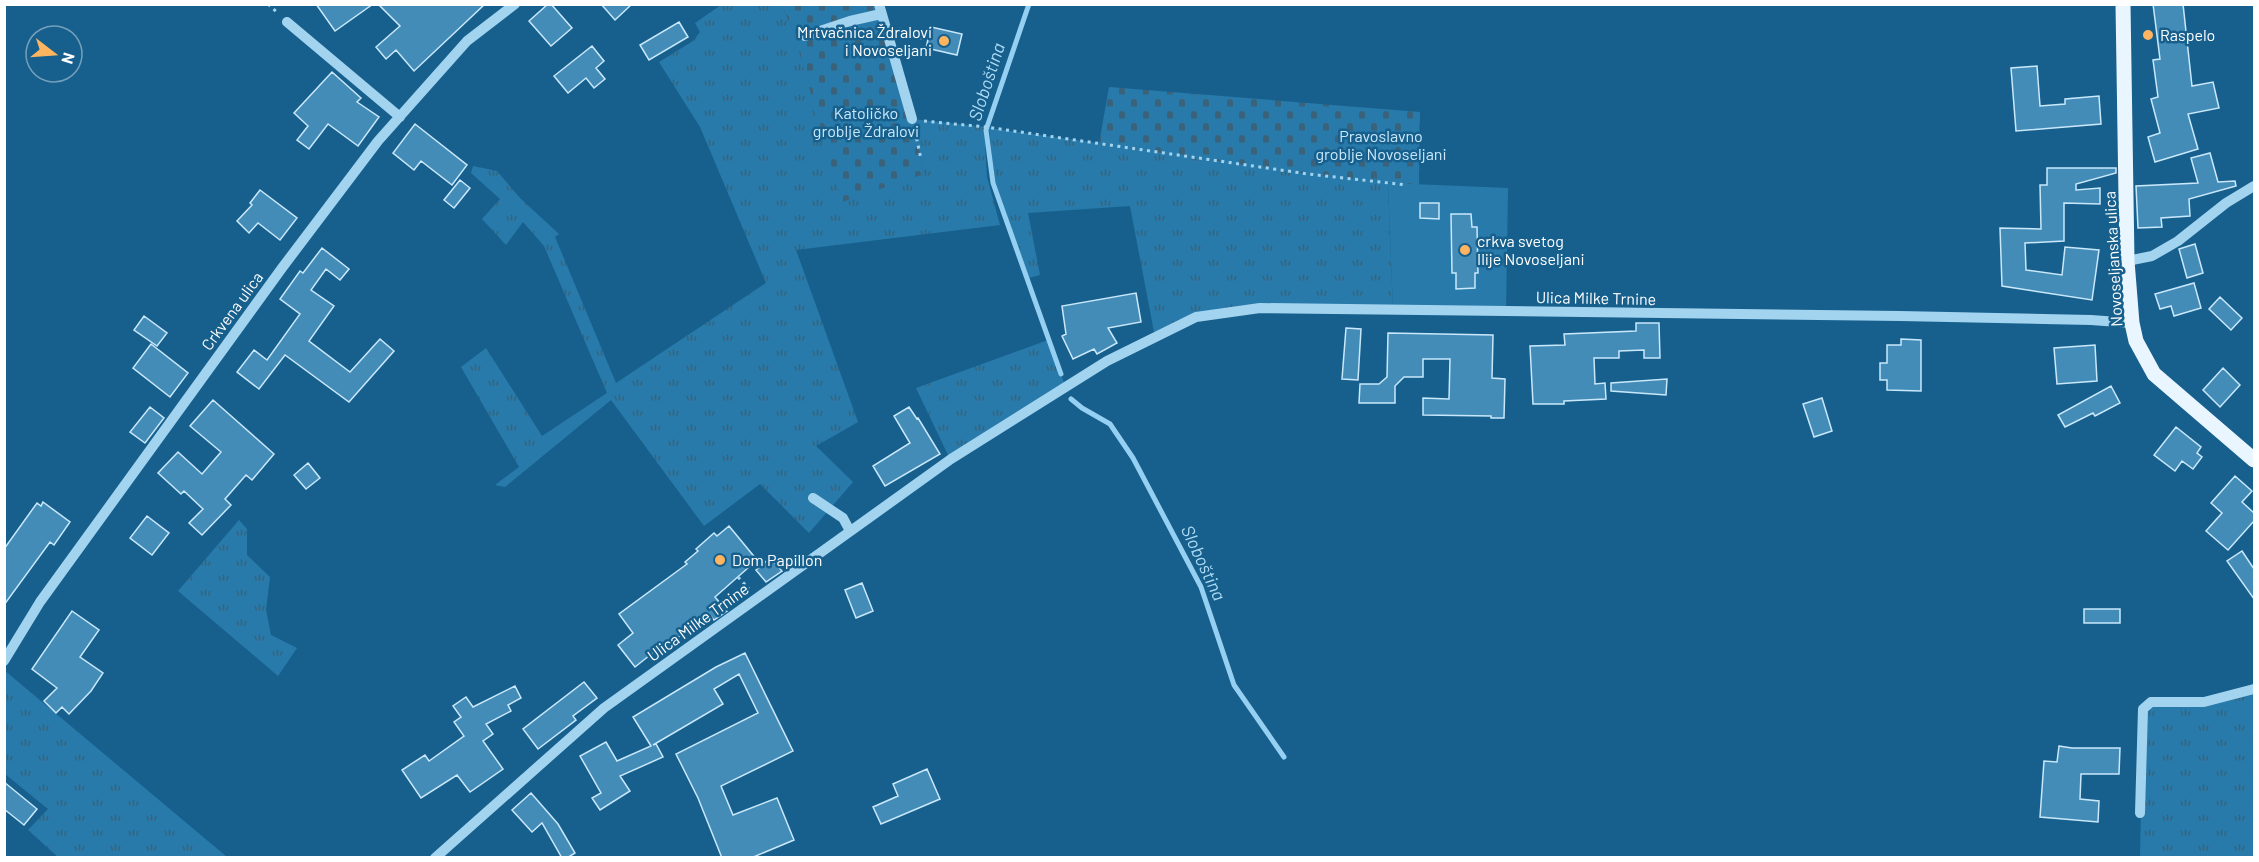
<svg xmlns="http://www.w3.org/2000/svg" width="2259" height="862" font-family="Barlow,sans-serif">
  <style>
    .grass { fill: url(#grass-tufts) }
    .cemetery { fill: url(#cemetery-stones) }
    .park { fill: #277aaa }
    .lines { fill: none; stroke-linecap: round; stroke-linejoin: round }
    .stream { stroke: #95d0f2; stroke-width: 5 }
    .building { fill: #448cb8; stroke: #c9e8fb; stroke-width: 1.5 }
    .path { stroke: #a2d3ef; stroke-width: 3; stroke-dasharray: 3 4.5; stroke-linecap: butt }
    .minor { stroke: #a2d3ef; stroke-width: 10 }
    .major { stroke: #eaf6ff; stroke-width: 15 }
    .poi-dot { fill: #ffb560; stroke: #17608d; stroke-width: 2 }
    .labels { text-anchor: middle; stroke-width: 5; stroke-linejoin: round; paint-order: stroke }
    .poi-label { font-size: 16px; fill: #fff; stroke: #17608d; text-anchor: start }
    .park-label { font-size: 16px; fill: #c9e8fb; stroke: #17608d }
    .street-label { font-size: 16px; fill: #fff; stroke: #17608d }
    .water-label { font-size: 18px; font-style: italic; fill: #aedcf6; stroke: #17608d }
  </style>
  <defs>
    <pattern id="grass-tufts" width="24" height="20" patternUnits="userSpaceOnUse" patternTransform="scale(1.5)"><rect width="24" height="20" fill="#277aaa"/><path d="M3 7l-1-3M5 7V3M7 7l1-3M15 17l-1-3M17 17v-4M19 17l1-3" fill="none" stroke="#3a637b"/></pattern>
    <pattern id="cemetery-stones" width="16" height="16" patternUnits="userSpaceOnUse" patternTransform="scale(1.5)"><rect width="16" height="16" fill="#277aaa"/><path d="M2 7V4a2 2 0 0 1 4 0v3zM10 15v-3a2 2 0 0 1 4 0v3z" fill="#3a637b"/></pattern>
  </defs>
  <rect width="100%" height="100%" fill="#17608d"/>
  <path class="grass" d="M721,5H782L793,31L924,174L912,119L984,127L987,177L1000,225L796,250L858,422L816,446L853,482L809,533L760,484L704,526L611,400L505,487L495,485L519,467L461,367L486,348L542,436L607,393L544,246L523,222L506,245L482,219L500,199L471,173L473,166L497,171L520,198L559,234L555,237L616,383L766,283L700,127L659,62L693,41L700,32L695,23Z
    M989,128L1388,183L1393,311L1260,308L1196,317L1155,337L1130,206L1028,213L1040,275L1029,278L995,185Z
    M1048,340L1065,385L949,457L916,388Z
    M239,520L247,529V555L270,577L266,610L271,635L297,648L278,676L178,591Z
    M4,670L227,857H58L28,830L48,809L5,774Z
    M2254,689V857L2140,858L2143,709L2151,702H2204Z"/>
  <path class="cemetery" d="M782,5H879L913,121L924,174L842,202L793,31Z
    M1109,87L1420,112L1419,186L1308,174L1099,144Z"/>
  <path class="park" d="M1388,183L1508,188L1506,312L1393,311Z"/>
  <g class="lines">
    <path class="stream" d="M1029,4L986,130L993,183L1061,374
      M1071,399L1082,408L1110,424L1133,458L1201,587L1234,685L1284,757"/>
  </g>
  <path class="building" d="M316,4H373L335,31Z
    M378,4H485L414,71L396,50L386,59L376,47L400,26Z
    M548,4H551L572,28L551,46L529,21Z
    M601,4H632L615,20Z
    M2153,4H2183L2192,86L2213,82L2219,108L2188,114L2198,149L2155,162L2148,137L2160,133L2151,99L2158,97L2153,60L2160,59Z
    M679,22L688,37L649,60L640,45Z
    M931,27L962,34L957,55L926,48Z
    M592,46L604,61L596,68L605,79L594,88L586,78L568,93L554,76Z
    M2037,66L2040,106L2065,104V99L2099,96L2101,124L2016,131L2011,68Z
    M332,72L361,98L357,102L379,117L358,146L328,124L309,149L297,140L308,126L294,113Z
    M415,124L467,165L452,185L421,161L414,170L393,153Z
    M2210,153L2218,182L2235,181L2236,186L2189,199L2190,216L2161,218L2162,227L2138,228L2136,186L2198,183L2191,158Z
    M2047,168H2116V173L2076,184V190L2100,188V204L2064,203V241L2025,243L2026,270L2062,275L2065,247L2099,250L2092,300L2002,286L2000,228L2041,229L2040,185H2047Z
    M460,180L470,188L454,208L444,200Z
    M260,190L297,218L280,240L258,223L249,233L237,221L252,205L250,203Z
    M1420,203H1439V219L1420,218Z
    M1451,214H1471L1472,227H1477L1478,273H1475V288L1456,289V273H1452Z
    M2195,244L2203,273L2187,278L2179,249Z
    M322,248L349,269L340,280L326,269L311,290L334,306L309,341L350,372L380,339L394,351L349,402L285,355L259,389L237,372L254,350L267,360L300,314L280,299L300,271L303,273Z
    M2194,283L2201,308L2174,316L2171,306L2160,309L2155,294Z
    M1136,293L1141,322L1108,328L1117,343L1097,354L1094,349L1073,359L1062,336L1066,334L1062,306Z
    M2220,297L2242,318L2231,330L2209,309Z
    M144,316L167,333L157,346L134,330Z
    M1636,323H1659L1660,358H1644V350L1619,351V358H1594L1595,384L1605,383L1606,399L1564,401V404H1533L1530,346L1565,345L1564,334L1636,331Z
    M1346,328L1361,329L1358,380L1342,379Z
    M1388,333L1493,335L1492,378L1505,379L1504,418H1491V416L1423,415V398L1449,399L1450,359H1423V377H1404L1395,386V403H1359L1360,384H1379L1387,377Z
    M1901,339L1921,340V391L1887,390V380H1880V363H1887V345H1901Z
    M151,344L188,373L170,397L133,368Z
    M2095,345L2097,381L2057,384L2054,348Z
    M2223,368L2240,385L2220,407L2203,390Z
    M1667,379L1666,395L1611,391V383Z
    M2111,386L2120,403L2095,416L2093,413L2065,427L2058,415Z
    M1822,398L1832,431L1814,437L1803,404Z
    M213,400L274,454L252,480L246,475L225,499L231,505L202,535L189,523L203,509L184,491L181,494L158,473L178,452L202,474L221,452L190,426Z
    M150,407L164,418L145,443L130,432Z
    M909,407L917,419L918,418L940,454L885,486L873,466L910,443L894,416Z
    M2176,427L2201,447L2197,453L2202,457L2193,469L2182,461L2175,471L2154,455Z
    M308,463L320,478L306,489L294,475Z
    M2235,476L2252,491L2242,502L2254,513V521L2228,550L2206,531L2222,513L2211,503Z
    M43,502L70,522L54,545L50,542L4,605V549L37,503L41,506Z
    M147,516L169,533L152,555L130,538Z
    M729,526L757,560L715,597L727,611L714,620L709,614L672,642L670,639L635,667L618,645L633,633L619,614L687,564L685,562L698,551L696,549L714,533L717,536Z
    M2242,551L2254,569V599L2227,561Z
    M770,558L782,571L766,582L756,570Z
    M862,583L873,611L856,618L845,590Z
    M2084,609H2120V623H2084Z
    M72,611L99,630L80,657L103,673L91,691L69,714L62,707L56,713L44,701L57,688L32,669Z
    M745,653L793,751L721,786L733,815L777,798L794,840L751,858H722L698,798L676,754L758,713L739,674L714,689L723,704L653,745L656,744L663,757L620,776L630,791L600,810L592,798L601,793L580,756L606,742L617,761L651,746L633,717L716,667Z
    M584,682L597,698L573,716L576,720L538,749L523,729Z
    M515,686L521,698L508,705L511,711L486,724L493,734L483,741L503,769L470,792L457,775L421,798L402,770L425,755L429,761L464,736L454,722L461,717L453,706L466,697L473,707Z
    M2059,746L2072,748H2120L2119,774H2081L2080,799L2099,801L2098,822L2040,817L2044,761L2057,762Z
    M927,769L940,799L881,824L873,807L898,796L893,784Z
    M4,782L37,809L24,825L4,809Z
    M531,793L558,824L575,853L567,858H562L542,823L532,832L512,810Z"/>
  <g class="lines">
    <path class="path" d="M268,4L279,14
      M899,29L924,39
      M924,121L986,127L1308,174L1407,185
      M915,131L921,159
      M738,577L749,589"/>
    <path class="minor" d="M879,4L912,119
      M287,22L400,117
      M805,36L850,21L881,14
      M2127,261L2152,256L2178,241L2226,203L2254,186
      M813,498L843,518L850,531
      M4,661L40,602L282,268L378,141L467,41L515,4
      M2140,813L2143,709L2151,702H2204L2254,689
      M435,858L604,708L951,459L1107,361L1196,317L1260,308L1900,316L2091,320L2132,323"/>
    <path class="major" d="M2123,4L2127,261L2132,323L2136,341L2154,374L2254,460"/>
  </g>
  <g class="poi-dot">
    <circle cx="2148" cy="35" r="6"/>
    <circle cx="944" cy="41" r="6"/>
    <circle cx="1465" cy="250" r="6"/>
    <circle cx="720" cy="560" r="6"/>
  </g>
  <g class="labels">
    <g class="poi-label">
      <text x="932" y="38" text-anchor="end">Mrtvačnica Ždralovi<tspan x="932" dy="18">i Novoseljani</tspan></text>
      <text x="2160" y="41">Raspelo</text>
      <text x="1477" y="247">crkva svetog<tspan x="1477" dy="18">Ilije Novoseljani</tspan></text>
      <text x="732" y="566">Dom Papillon</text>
    </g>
    <g class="park-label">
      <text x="866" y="119">Katoličko<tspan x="866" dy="18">groblje Ždralovi</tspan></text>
      <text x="1381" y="142">Pravoslavno<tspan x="1381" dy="18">groblje Novoseljani</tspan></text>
    </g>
    <g class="street-label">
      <text transform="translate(2113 259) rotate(-93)" y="6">Novoseljanska ulica</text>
      <text transform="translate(1596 298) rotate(1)" y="6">Ulica Milke Trnine</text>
      <text transform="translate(232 311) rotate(-54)" y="6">Crkvena ulica</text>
      <text transform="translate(698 622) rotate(-36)" y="6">Ulica Milke Trnine</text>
    </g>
    <g class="water-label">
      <text transform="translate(987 82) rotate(-72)" y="6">Sloboština</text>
      <text transform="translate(1203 563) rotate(65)" y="6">Sloboština</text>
    </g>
  </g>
  <rect width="2259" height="862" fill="none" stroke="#ffffff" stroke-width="12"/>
  <g transform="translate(54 54) rotate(107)"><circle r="28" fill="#17608d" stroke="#74a0bb" stroke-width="1.5"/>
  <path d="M0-4.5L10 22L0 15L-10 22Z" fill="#ffb560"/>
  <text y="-9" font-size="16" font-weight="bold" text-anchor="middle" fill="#ffffff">N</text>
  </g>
</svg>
